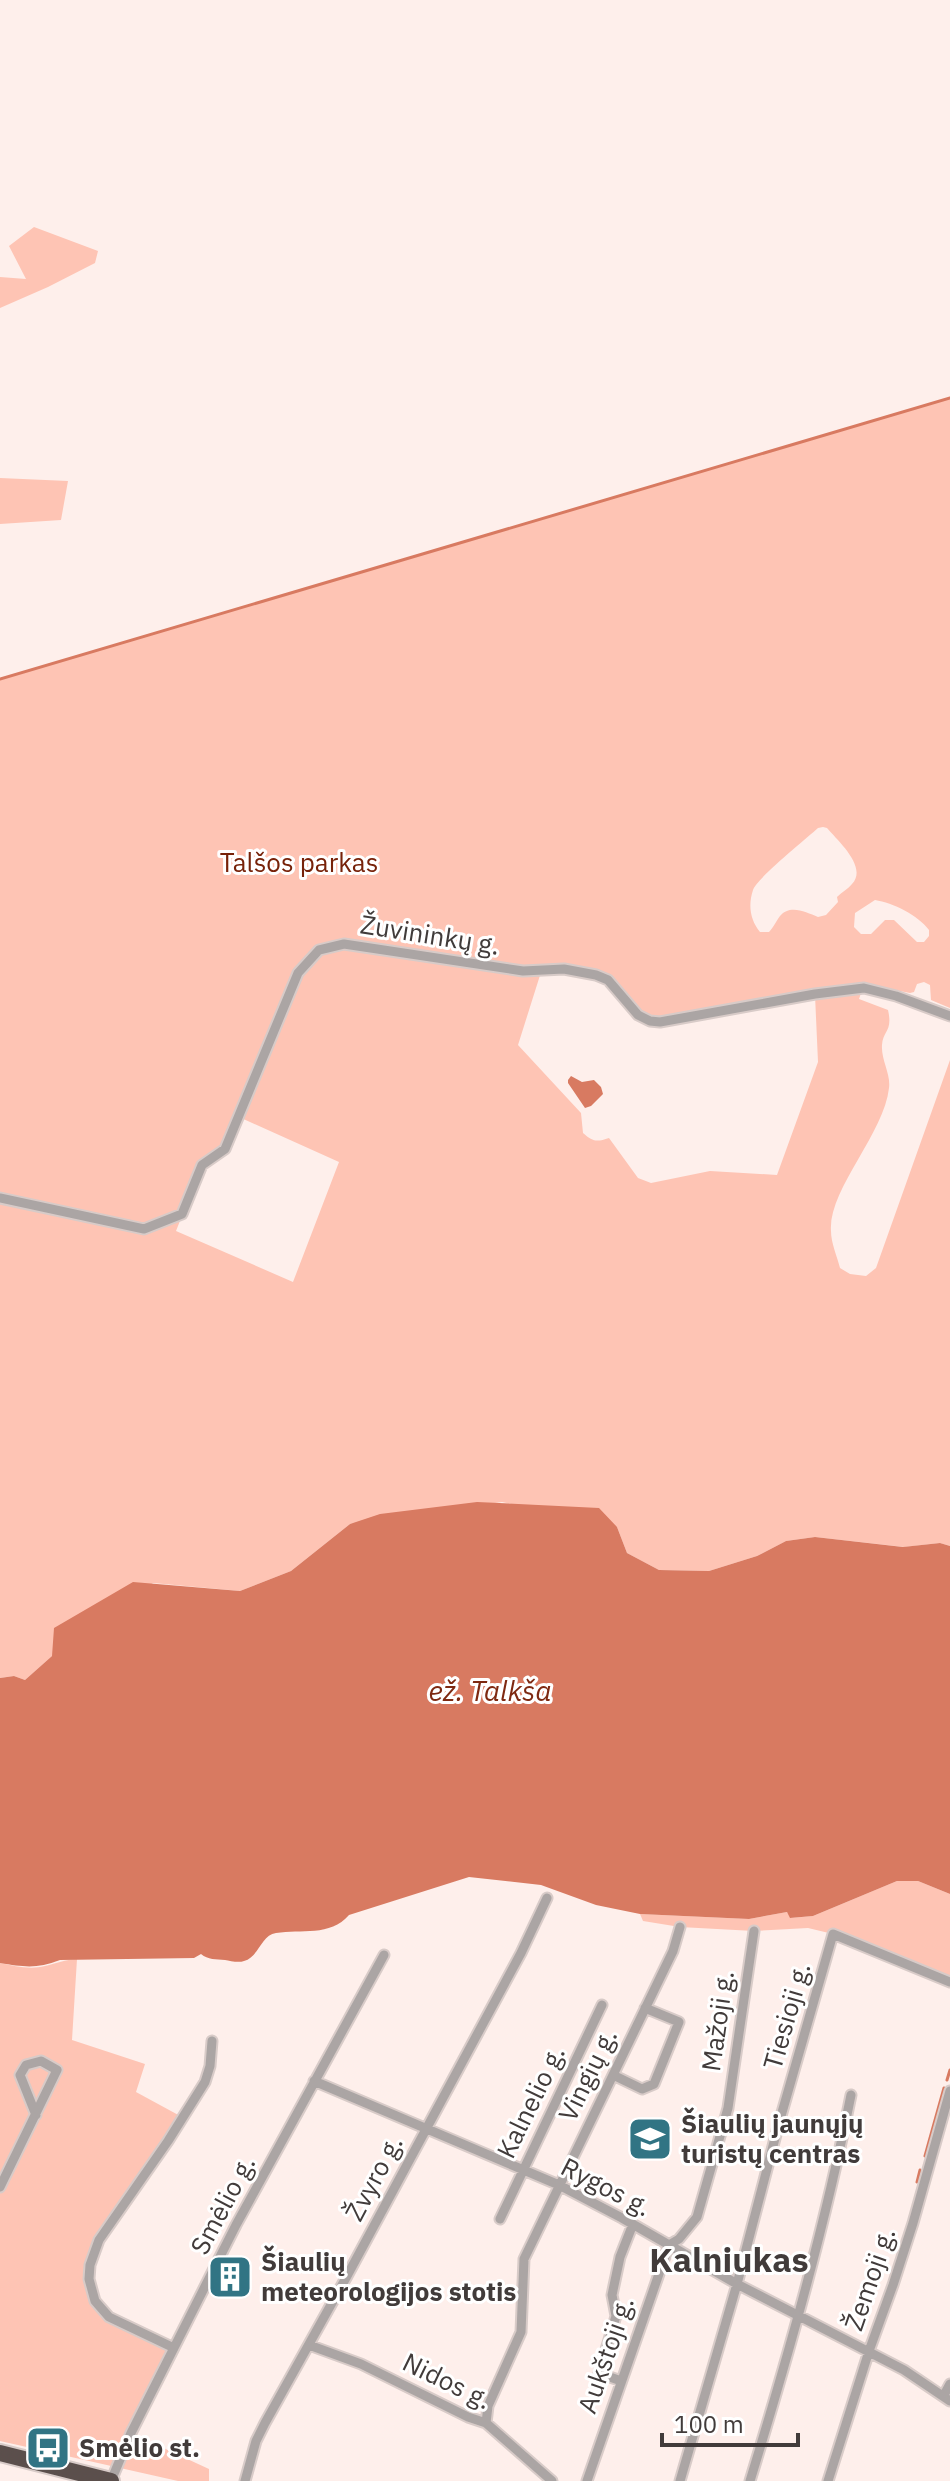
<svg xmlns="http://www.w3.org/2000/svg" width="950" height="2481" font-family="'IBM Plex Sans',sans-serif">
  <style>
    .green { fill: #fec4b4; fill-rule: evenodd }
    .water { fill: #d87a61 }
    .lines { fill: none; stroke-linecap: round; stroke-linejoin: round }
    .stream { stroke: #d87a61; stroke-width: 3 }
    .street-casing { stroke: #d8cbc8; stroke-width: 13 }
    .highway-casing { stroke: #d8cbc8; stroke-width: 20 }
    .street { stroke: #aba5a4; stroke-width: 9 }
    .highway { stroke: #5b4f4c; stroke-width: 16 }
    .labels { text-anchor: middle; stroke-width: 6; stroke-linejoin: round; paint-order: stroke }
    .park-label { font-size: 26px; fill: #772209; stroke: #fff }
    .street-label { font-size: 26px; fill: #413b3a; stroke: #fff }
    .poi-label { font-size: 26px; font-weight: bold; fill: #413b3a; stroke: #fff; text-anchor: start }
    .water-label { font-size: 28px; font-style: italic; fill: #7e2911; stroke: #fff }
    .district-label { font-size: 34px; font-weight: bold; fill: #413b3a; stroke: #fff }
  </style>
  <rect width="100%" height="100%" fill="#feefeb"/>
  <path class="green" d="M34,227L98,251L95,263L48,287L0,308V277L26,279L9,246Z
    M950,398V1008L931,1000L930,985L924,982L917,984L914,992L910,993L864,984L859,999L888,1010C893,1032 883,1030 882,1045C881,1060 891,1074 889,1088C884,1134 828,1190 831,1231C831,1243 837,1256 840,1268L850,1274L866,1276L876,1268L950,1060V1546L940,1543L904,1547L815,1537L786,1541L757,1556L709,1571L659,1570L627,1553L617,1527L502,1502L350,1524L291,1571L240,1591L153,1583L52,1656L25,1680L14,1676L0,1678V679ZM823,827L827,828C838,841 868,867 852,884C848,889 842,892 837,897L838,902L826,915L818,917C806,912 790,904 780,916C776,921 774,927 769,932H760C750,920 748,905 753,890C757,878 806,839 818,828ZM875,900C893,903 918,915 929,930V936L924,942H917L894,920H885L871,934H861L854,927L855,913ZM542,969L608,980L650,1021L815,995L818,1062L777,1175L710,1171L651,1183L638,1178L609,1138C597,1142 593,1142 583,1133L581,1113L518,1045ZM239,1117L339,1162L293,1282L176,1231L202,1165L225,1149Z
    M0,478L68,481L61,520L0,524Z
    M897,1881H918L950,1894V1982L833,1934L808,1928L754,1931L680,1927L643,1921L640,1914L749,1919L787,1912L791,1918L813,1916Z
    M77,1959L72,2040L145,2064L136,2092L182,2117L99,2240L90,2265L95,2301L109,2317L174,2348L131,2433L209,2469V2481H178L0,2441V1963C15,1966 30,1970 45,1966C57,1963 65,1960 77,1959Z"/>
  <path class="water" d="M571,1076L582,1082L594,1080L601,1087L603,1094L591,1106L585,1108L568,1083V1080Z
    M477,1502L599,1508L617,1527L627,1553L659,1570L709,1571L757,1556L786,1541L815,1537L903,1547L940,1543L950,1546V1894L918,1881H897L813,1916L790,1918L787,1912L749,1919L640,1914L596,1905L541,1885L469,1877L349,1915C330,1937 301,1929 276,1933C261,1935 259,1957 244,1961C239,1963 230,1961 225,1960C216,1959 208,1960 201,1954L194,1958L60,1960C37,1969 24,1967 0,1963V1678L14,1676L25,1680L52,1656L54,1628L133,1582L240,1591L291,1571L350,1524L380,1514Z"/>
  <g class="lines">
    <path class="stream" d="M0,679L950,398
      M947,2080L950,2070
      M925,2156L944,2088
      M917,2182L920,2170"/>
    <g class="street-casing">
      <path id="street" d="M0,1198L144,1229L182,1214L202,1165L225,1149L298,973L319,950L344,944L523,971L564,969L596,975L608,980L638,1015L650,1021L660,1022L815,994L864,988L896,996L950,1016
        M613,2075L642,2089L654,2084L679,2022L645,2008
        M314,2081L559,2185L622,2218L737,2284L904,2370L950,2401
        M0,2187L57,2070L41,2061L26,2065L20,2075L36,2115
        M500,2219L602,2005
        M309,2345L361,2364L468,2417L486,2423L552,2481
        M174,2348L109,2317L95,2301L89,2279L90,2265L99,2240L168,2141L205,2082L210,2066L212,2041
        M621,2381L599,2373L616,2316L612,2295L620,2257L633,2224
        M944,2395L950,2384
        M486,2423L488,2406L521,2332L524,2259L673,1951L680,1927
        M111,2481L131,2433L236,2225L384,1955
        M245,2481L256,2441L265,2423L347,2276L521,1953L547,1898
        M587,2481L669,2245L679,2239L697,2217L728,2108L754,1931
        M680,2481L737,2284L779,2123L833,1934L950,1982
        M750,2481C789,2353 825,2226 851,2095
        M828,2481L869,2351L893,2285L913,2223L950,2091"/>
    </g>
    <g class="highway-casing">
      <path id="highway" d="M0,2453L111,2481"/>
    </g>
    <use href="#street" class="street"/>
    <use href="#highway" class="highway"/>
  </g>
  <defs>
    <g id="school-square" transform="scale(2.3)"><rect x="-9" y="-9" width="18" height="18" rx="4" fill="#317484" stroke="#fff"/><path d="M0-5L7-2L0 1L-7-2ZM-4 1L0 2.5L4 1V4Q0 6-4 4Z" fill="#fff"/></g>
    <g id="building-square" transform="scale(2.3)"><rect x="-9" y="-9" width="18" height="18" rx="4" fill="#317484" stroke="#fff"/><path d="M-4-6H4V6H1V3H-1V6H-4ZM-2.5-4.3h1.7v1.8h-1.7ZM.8-4.3h1.7v1.8H.8ZM-2.5-1h1.7V.8h-1.7ZM.8-1h1.7V.8H.8Z" fill="#fff"/></g>
    <g id="bus-square" transform="scale(2.3)"><rect x="-9" y="-9" width="18" height="18" rx="4" fill="#317484" stroke="#fff"/><path d="M-5-6H5V4H4V6H2V4H-2V6H-4V4H-5ZM-3.5-4V0h7V-4ZM-3.5 1.2v1.5H-2V1.2ZM2 1.2v1.5H3.5V1.2Z" fill="#fff"/></g>
  </defs>
  <g fill-rule="evenodd">
    <use href="#school-square" x="650" y="2139"/>
    <use href="#building-square" x="230" y="2277"/>
    <use href="#bus-square" x="48" y="2448"/>
  </g>
  <g class="labels">
    <g class="park-label">
      <text x="299" y="872">Talšos parkas</text>
    </g>
    <g class="street-label">
      <text transform="translate(430 935) rotate(9)" y="9">Žuvininkų g.</text>
      <text transform="translate(787 2016) rotate(-74)" y="9">Tiesioji g.</text>
      <text transform="translate(718 2021) rotate(-82)" y="9">Mažoji g.</text>
      <text transform="translate(588 2075) rotate(-64)" y="9">Vingių g.</text>
      <text transform="translate(531 2102) rotate(-64)" y="9">Kalnelio g.</text>
      <text transform="translate(374 2178) rotate(-62)" y="9">Žvyro g.</text>
      <text transform="translate(606 2187) rotate(27)" y="9">Rygos g.</text>
      <text transform="translate(223 2205) rotate(-62)" y="9">Smėlio g.</text>
      <text transform="translate(870 2279) rotate(-71)" y="9">Žemoji g.</text>
      <text transform="translate(606 2355) rotate(-71)" y="9">Aukštoji g.</text>
      <text transform="translate(447 2381) rotate(26)" y="9">Nidos g.</text>
    </g>
    <g class="poi-label">
      <text x="681" y="2133">Šiaulių jaunųjų<tspan x="681" dy="30">turistų centras</tspan></text>
      <text x="261" y="2271">Šiaulių<tspan x="261" dy="30">meteorologijos stotis</tspan></text>
      <text x="79" y="2457">Smėlio st.</text>
    </g>
    <g class="water-label">
      <text x="490" y="1701">ež. Talkša</text>
    </g>
    <g class="district-label">
      <text x="729" y="2272">Kalniukas</text>
    </g>
  </g>
  <path d="M662 2433v12h136v-12" fill="none" stroke="#413b3a" stroke-width="4"/>
  <text x="674" y="2433" font-size="24" fill="#413b3a" stroke="#ffffff" stroke-width="6" paint-order="stroke">100 m</text>
</svg>
